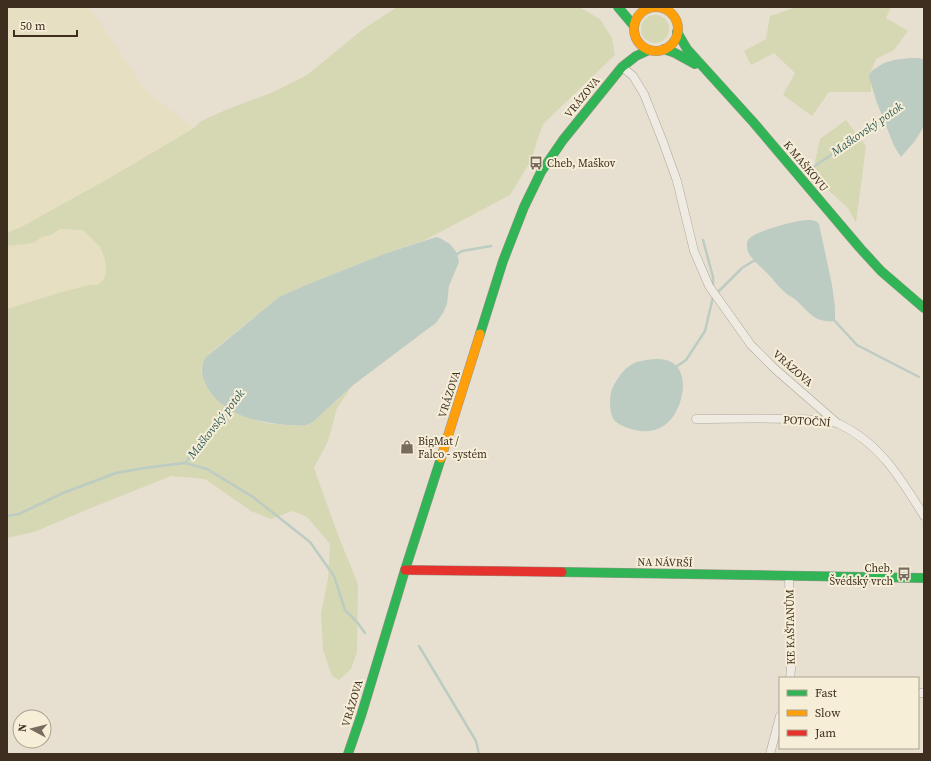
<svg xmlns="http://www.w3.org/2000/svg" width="931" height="761" font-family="'Source Serif 4',serif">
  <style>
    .farmland { fill: #e6dfc2 }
    .green { fill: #d6d7b3 }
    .water { fill: #bcccc2 }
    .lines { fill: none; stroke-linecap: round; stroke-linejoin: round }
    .stream { stroke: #bcccc2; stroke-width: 2.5 }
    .street-casing { stroke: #ada599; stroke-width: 9 }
    .fast-casing { stroke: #9c958a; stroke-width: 10 }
    .slow-casing { stroke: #9c958a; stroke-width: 10 }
    .jam-casing { stroke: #9c958a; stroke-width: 10 }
    .street { stroke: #efebe3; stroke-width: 8 }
    .fast { stroke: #30b455; stroke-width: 9 }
    .slow { stroke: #ff9f0a; stroke-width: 9 }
    .jam { stroke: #e5322d; stroke-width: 9 }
    .labels { text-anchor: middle; stroke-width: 4; stroke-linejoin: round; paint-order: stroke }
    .street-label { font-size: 11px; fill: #3d2e20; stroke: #f7eed8 }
    .poi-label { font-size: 11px; fill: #3d2e20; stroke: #f7eed8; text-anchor: start }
    .water-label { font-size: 12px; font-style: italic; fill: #2f5d5a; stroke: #f7eed8 }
  </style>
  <rect width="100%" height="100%" fill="#e7e0d1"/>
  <path class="farmland" d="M7,7H89L147,92L194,128L113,176L23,226L7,233Z
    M60,229H69L77,230H83L100,247L105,259L106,274L103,280L98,285H90L7,309V246L33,243L42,237L51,235Z"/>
  <path class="green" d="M397,7H579L600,19L612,38L615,55L543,124L530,162L510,195L425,240L384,254L306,285L279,297L211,352L204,360L201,369L206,385L212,395L220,403L231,411L250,418L265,423L273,424L302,426L307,425L314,421L323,413L352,386L337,408L328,441L314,468L338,535L358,584L357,652L351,669L339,680L332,676L323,650L321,613L328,579L330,544L307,517L293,511L271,519L251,511L205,479L171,476L91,508L34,532L7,538V309L62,292L90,285H98L103,280L106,274L105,259L100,247L83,230L60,229L51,235L42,237L33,243L26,244L7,246V233L23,226L113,176L194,128L201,121L228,109L271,93L307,75L362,30Z
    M797,7H891L886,18L908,31L894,50L876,59L871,71V92H829L812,116L783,95L795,73L774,53L751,65L744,51L766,39L770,16Z
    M641 29a14 14 0 1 1 28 0a14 14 0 1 1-28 0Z
    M846,120L866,146L856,223L848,208L815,178V162L820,139Z"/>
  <path class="water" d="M910,58H918L924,59V126L915,141L901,157L894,146L877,103L869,77L870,73L873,70L884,63L894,60Z
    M806,220C811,220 817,220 819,224L832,285L835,307V321C827,322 821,321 814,317C808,313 804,307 798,302C795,299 792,297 788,295C780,289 774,280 767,273C761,267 752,260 748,252C747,248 746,244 748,240C755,231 794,221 806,220Z
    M436,237L440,238L450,244L457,253L459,262L449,286L447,304L443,313L436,323L425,331L352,386L314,421C304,428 300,425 288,425C256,423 216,413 204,380C201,371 201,365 206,357L279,297L306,285L384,254Z
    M654,359C659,359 664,359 669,361C693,371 682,412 666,424C659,430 650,432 640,431C634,430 619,426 615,421C609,415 609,397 612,389C615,382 622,371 628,367C635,361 645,360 654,359Z"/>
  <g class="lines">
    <path class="stream" d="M809,170L885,118
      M703,240L713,277V287
      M456,255L462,251L491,246
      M716,294L742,268L755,260H757
      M833,319L857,345L919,377
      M676,367L686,360L705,331L713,297
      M185,463L207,469L253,497L310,542L334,576L345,610L357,622L365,633
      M7,516L19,514L63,493L116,473L144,468L185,463L218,425L230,408
      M419,646L476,741L479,754"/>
    <g class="street-casing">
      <path id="street" d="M622,67L633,76L644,94L663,142L677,181L694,251L709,286L751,345L775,369L837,423
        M696,419C726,419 757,418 787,419C801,419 827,419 839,424C880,443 901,479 924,516
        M789,576L791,670L790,678
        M918,693H924
        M770,754L780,716"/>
    </g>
    <g class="fast-casing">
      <path id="fast" d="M618,7L634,26
        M677,32L687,49L754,123L860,248L881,271L924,308
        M664,49L675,53L695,64
        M480,334L503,261L524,207L541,172L563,140L622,67L636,56L649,50
        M562,572L924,578
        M348,754L361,716L405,570L441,458"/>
    </g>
    <g class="slow-casing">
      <path id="slow" d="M634 29a22 22 0 1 1 44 0a22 22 0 1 1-44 0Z
        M441,458L480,334"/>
    </g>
    <g class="jam-casing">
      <path id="jam" d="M405,570L562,572"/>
    </g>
    <use href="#street" class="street"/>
    <use href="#fast" class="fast"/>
    <use href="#slow" class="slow"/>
    <use href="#jam" class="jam"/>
  </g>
  <defs>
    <g id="bus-bare" transform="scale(1.08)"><path d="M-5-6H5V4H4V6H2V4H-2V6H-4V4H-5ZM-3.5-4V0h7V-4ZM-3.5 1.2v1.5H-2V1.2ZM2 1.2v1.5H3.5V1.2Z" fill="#786c5e" stroke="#f7eed8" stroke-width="2.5" paint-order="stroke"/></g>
    <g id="shop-bare" transform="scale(1.08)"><path d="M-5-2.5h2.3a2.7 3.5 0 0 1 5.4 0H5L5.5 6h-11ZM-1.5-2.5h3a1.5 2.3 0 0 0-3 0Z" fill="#786c5e" stroke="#f7eed8" stroke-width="2.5" paint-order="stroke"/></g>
  </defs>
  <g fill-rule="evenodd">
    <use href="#bus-bare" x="536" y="163"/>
    <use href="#shop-bare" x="407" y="447"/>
    <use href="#bus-bare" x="904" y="574"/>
  </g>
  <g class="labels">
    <g class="street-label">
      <text transform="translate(582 97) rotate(-51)" y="4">VRÁZOVA</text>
      <text transform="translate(806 166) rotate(50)" y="4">K MAŠKOVU</text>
      <text transform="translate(793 368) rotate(41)" y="4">VRÁZOVA</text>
      <text transform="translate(449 394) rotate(-72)" y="4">VRÁZOVA</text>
      <text transform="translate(807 421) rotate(4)" y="4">POTOČNÍ</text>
      <text transform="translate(665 562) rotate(1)" y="4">NA NÁVRŠÍ</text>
      <text transform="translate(790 627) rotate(-91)" y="4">KE KAŠTANŮM</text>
      <text transform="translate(352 703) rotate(-73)" y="4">VRÁZOVA</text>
    </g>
    <g class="poi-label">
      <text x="547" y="167">Cheb, Maškov</text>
      <text x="418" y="445">BigMat /<tspan x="418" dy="13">Falco - systém</tspan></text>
      <text x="893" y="572" text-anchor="end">Cheb,<tspan x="893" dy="13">Švédský vrch</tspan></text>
    </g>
    <g class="water-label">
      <text transform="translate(867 129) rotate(-35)" y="4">Maškovský potok</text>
      <text transform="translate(216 424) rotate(-52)" y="4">Maškovský potok</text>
    </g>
  </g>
  <rect width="931" height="761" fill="none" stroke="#3d2e20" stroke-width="16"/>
  <rect x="779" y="677" width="140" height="72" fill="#f7eed8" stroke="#ada18e"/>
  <rect x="787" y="690" width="20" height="6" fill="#30b455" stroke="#ada18e"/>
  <text x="815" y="697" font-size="12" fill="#3d2e20">Fast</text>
  <rect x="787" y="710" width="20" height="6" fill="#ff9f0a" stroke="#ada18e"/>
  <text x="815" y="717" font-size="12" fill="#3d2e20">Slow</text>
  <rect x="787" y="730" width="20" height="6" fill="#e5322d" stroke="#ada18e"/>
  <text x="815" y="737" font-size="12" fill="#3d2e20">Jam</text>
  <g transform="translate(32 729) rotate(277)"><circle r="19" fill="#f7eed8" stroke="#ada18e"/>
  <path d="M0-3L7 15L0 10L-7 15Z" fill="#786c5e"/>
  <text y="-6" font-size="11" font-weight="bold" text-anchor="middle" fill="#3d2e20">N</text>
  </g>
  <path d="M14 30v6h63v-6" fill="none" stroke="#3d2e20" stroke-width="2"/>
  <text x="20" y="30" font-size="12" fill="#3d2e20" stroke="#f7eed8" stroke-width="3" paint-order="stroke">50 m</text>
</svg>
